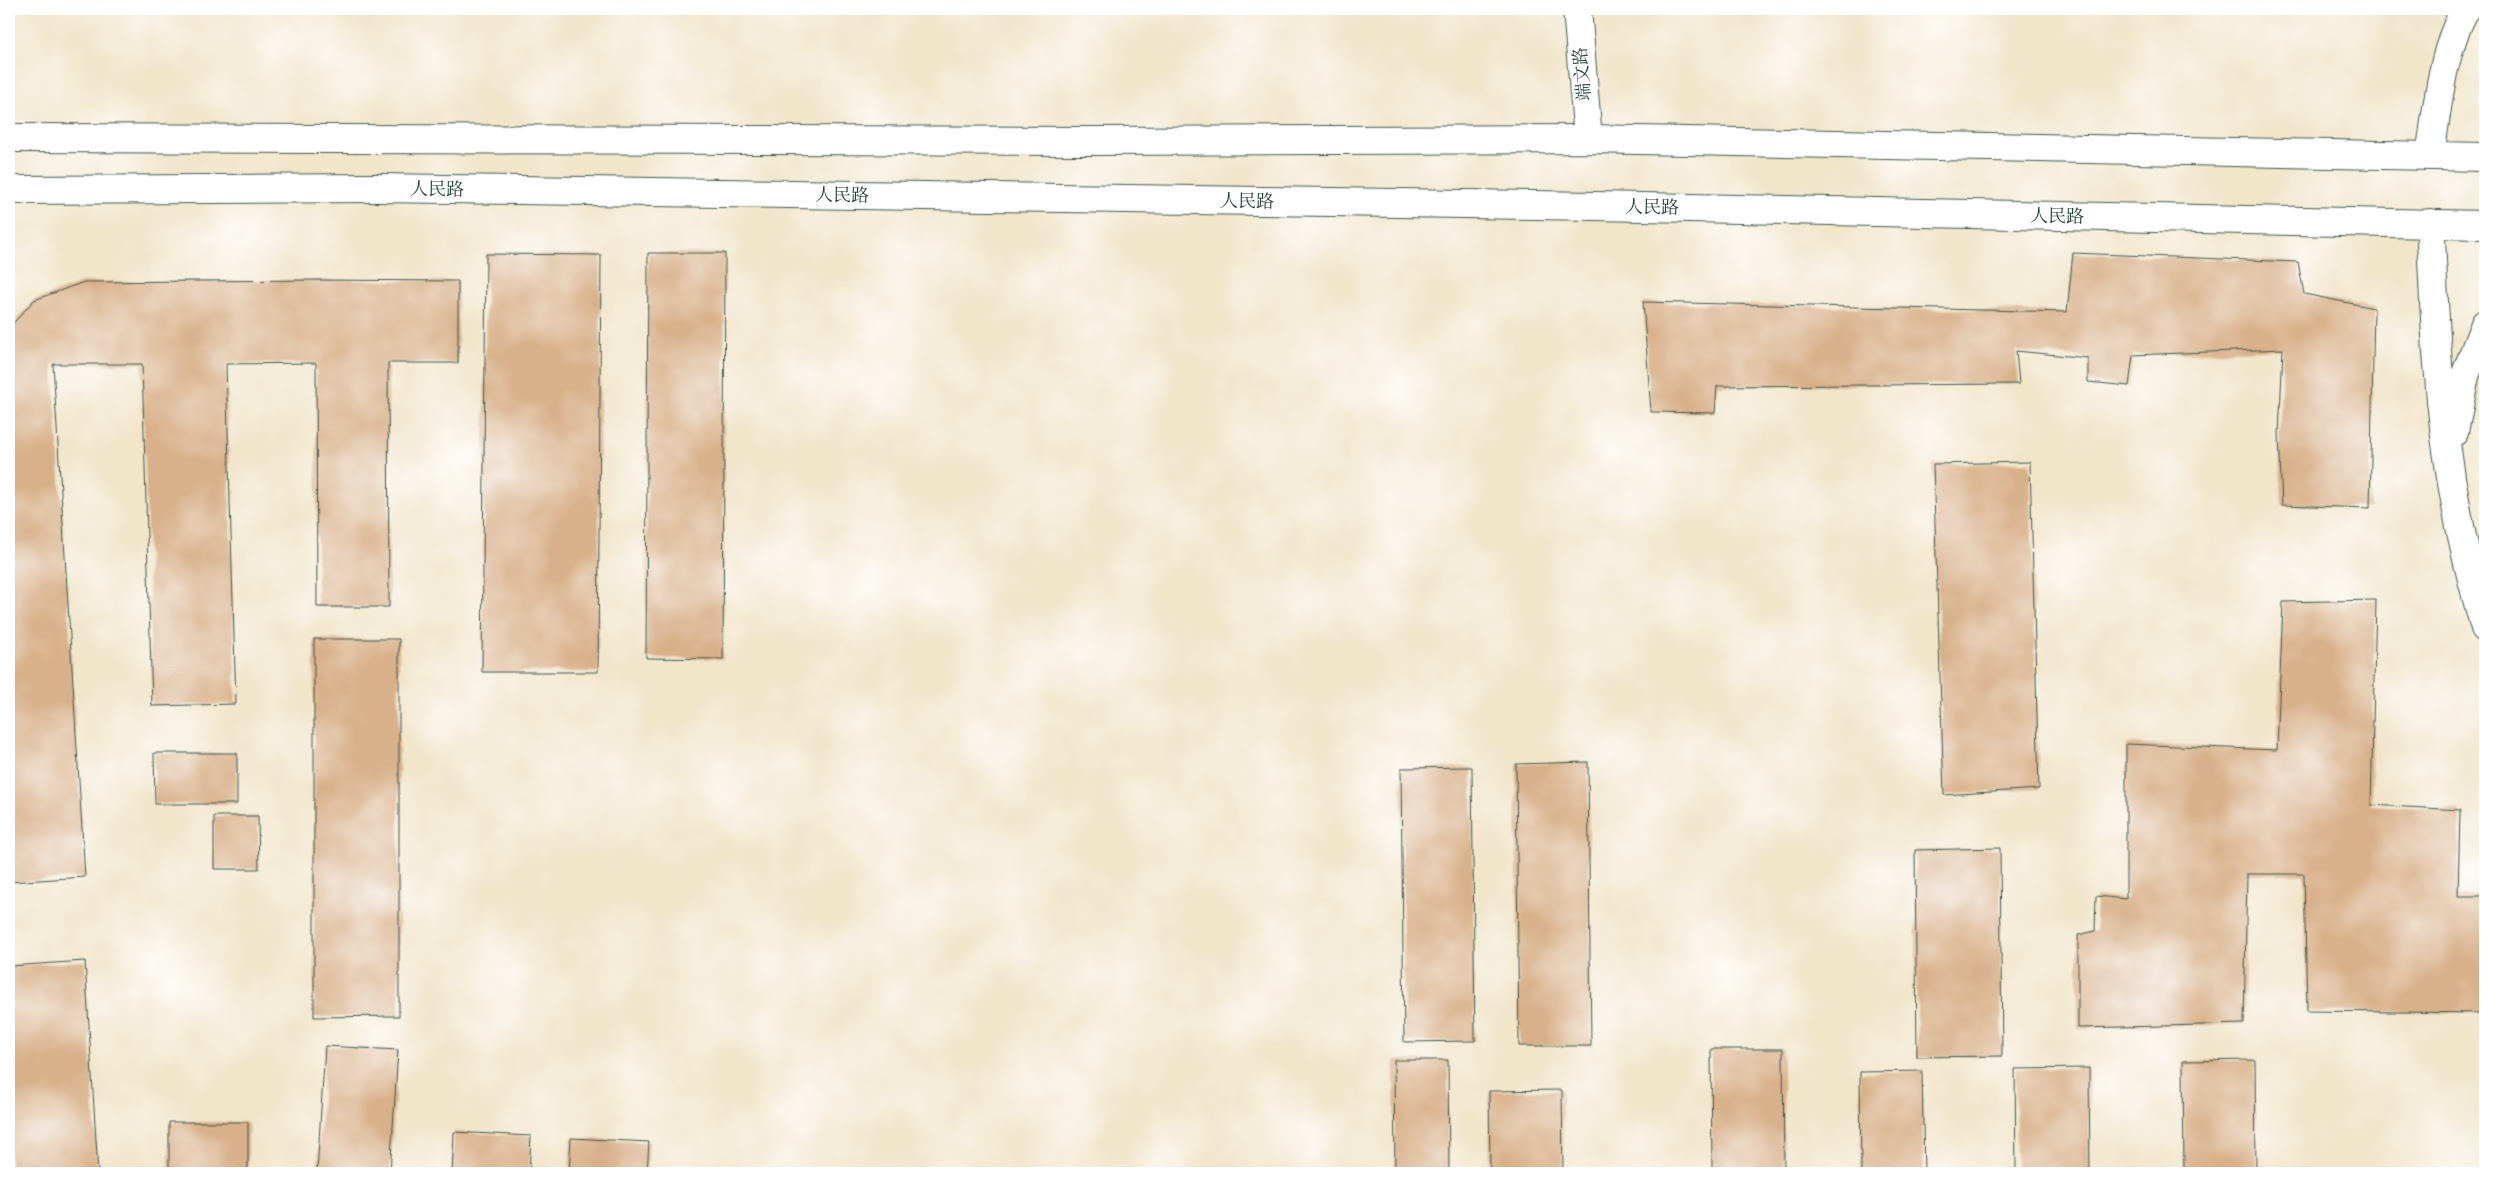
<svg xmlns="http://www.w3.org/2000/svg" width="2494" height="1182" font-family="'IM FELL English','Noto Serif SC',serif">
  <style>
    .building { fill: #d8b089 }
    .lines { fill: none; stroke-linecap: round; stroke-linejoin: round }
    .minor-casing { stroke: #3e564a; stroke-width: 30 }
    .major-casing { stroke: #3e564a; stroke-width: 30 }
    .minor { stroke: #fff; stroke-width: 28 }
    .major { stroke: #fff; stroke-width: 28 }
    .labels { text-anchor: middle; stroke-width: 5; stroke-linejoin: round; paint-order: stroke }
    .street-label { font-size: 18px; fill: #1f3d34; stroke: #fff }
  </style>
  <rect width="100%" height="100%" fill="#fff"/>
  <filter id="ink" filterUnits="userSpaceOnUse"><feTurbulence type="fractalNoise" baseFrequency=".02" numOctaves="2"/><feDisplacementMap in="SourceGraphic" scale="10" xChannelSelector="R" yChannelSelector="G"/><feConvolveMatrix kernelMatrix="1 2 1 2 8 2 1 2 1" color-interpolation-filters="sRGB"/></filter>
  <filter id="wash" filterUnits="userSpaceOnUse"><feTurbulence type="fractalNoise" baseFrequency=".0096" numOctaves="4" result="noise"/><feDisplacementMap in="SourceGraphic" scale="20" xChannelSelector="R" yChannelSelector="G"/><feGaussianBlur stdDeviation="1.12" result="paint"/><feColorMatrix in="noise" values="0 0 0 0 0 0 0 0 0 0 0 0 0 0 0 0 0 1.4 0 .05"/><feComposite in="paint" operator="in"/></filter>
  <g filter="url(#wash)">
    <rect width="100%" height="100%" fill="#f1e5ca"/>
    <g id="blocks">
      <path class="building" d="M648,253H725L723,659L646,658Z
        M2073,253L2298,262L2304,294L2374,308L2370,508L2282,505L2279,435L2283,349L2133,355L2129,386L2088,382V358L2016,351L2019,384L1717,386L1715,413L1651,412L1643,302L2067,312Z
        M486,254L601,255L598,672H482Z
        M316,280L458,281V363H388L389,607H317L316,363L226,364L236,704L152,706L142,364H53L85,877L9,882V328L34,300L84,282Z
        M2030,462L2039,789L1944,795L1933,464Z
        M2376,600L2371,805L2460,810L2458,896H2485V1013L2307,1011L2304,874H2247L2244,1024L2078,1028V935L2095,931L2096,896L2126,899V744L2277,750L2283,602Z
        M314,639H399V1016L314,1017Z
        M154,753H237V804H155Z
        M1588,762L1591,1046H1519L1516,764Z
        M1472,767L1475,1041L1404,1042L1401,768Z
        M214,816H258L259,869H214Z
        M2000,848L2002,1056L1917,1057L1915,850Z
        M85,961L98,1173H10L9,966Z
        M325,1046L398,1050L390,1173H317Z
        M1711,1049H1783L1784,1173H1712Z
        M1394,1060H1448L1449,1173H1395Z
        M2255,1060L2256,1173H2184L2183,1061Z
        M2089,1068L2090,1173H2016L2015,1069Z
        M1922,1071L1924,1173H1861L1860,1072Z
        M1562,1090L1563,1173H1490L1489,1091Z
        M169,1122H248V1173H169Z
        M454,1132L531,1136L529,1173H452Z
        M571,1138L649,1142L647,1173H569Z"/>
    </g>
  </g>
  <g filter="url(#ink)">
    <use href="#blocks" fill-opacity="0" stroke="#3e564a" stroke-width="1"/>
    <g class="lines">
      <g class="minor-casing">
        <path id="minor" d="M1577,9L1588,139"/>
      </g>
      <g class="major-casing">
        <path id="major" d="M9,138L1091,141L1588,139L2485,157
          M2430,156C2438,105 2441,55 2465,9
          M9,190L378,188L1595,206L2485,225
          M2430,223C2433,270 2434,317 2438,364C2444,453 2460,542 2485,628
          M2454,432L2465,376L2485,324"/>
      </g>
      <use href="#minor" class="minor"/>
      <use href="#major" class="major"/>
    </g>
  </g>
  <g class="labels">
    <g class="street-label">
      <text transform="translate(1582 74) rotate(-95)" y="6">端文路</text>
      <text transform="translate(437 189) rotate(1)" y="6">人民路</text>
      <text transform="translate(842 195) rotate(1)" y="6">人民路</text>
      <text transform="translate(1247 201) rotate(1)" y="6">人民路</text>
      <text transform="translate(1652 207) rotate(1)" y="6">人民路</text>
      <text transform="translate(2057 216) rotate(1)" y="6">人民路</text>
    </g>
  </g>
  <rect width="2494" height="1182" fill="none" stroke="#fff" stroke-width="30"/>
</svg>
